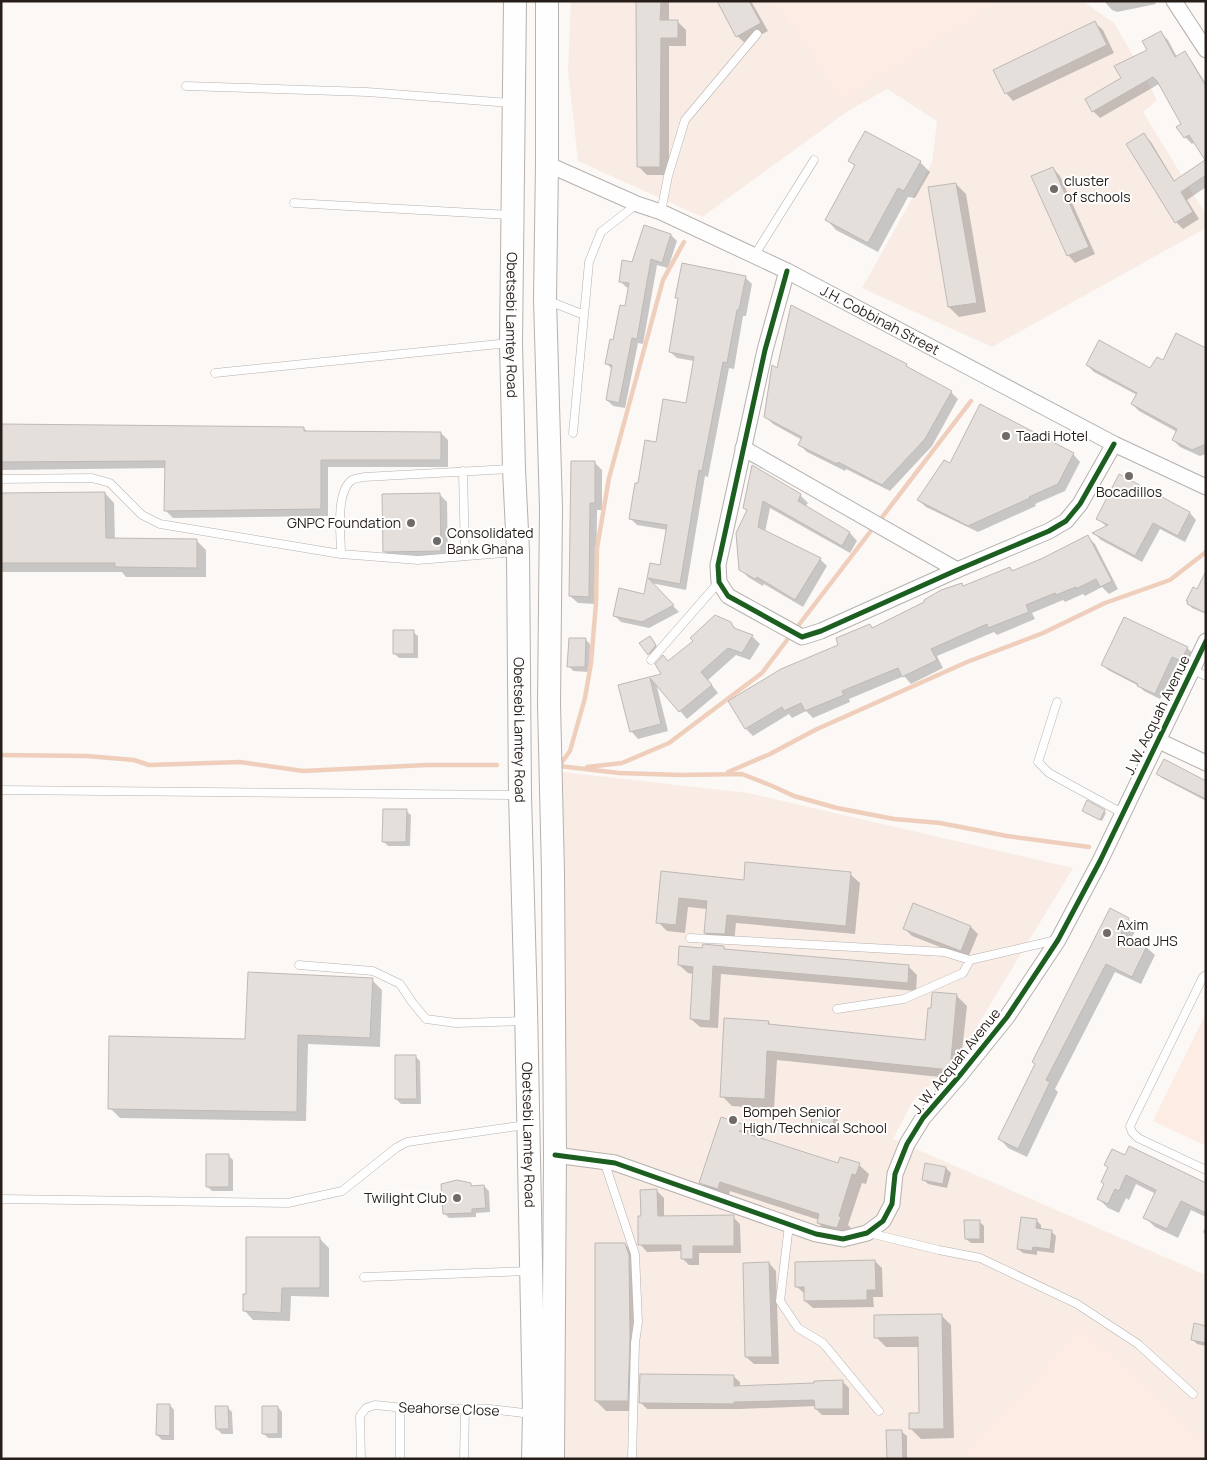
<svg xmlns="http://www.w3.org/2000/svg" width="1207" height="1460" font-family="Manrope,sans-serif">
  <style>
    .built { fill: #f8ece5 }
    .green { fill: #fcece3 }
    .shadow { fill: #0003 }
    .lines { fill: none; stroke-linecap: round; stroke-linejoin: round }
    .stream { stroke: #efcfbc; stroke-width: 4.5 }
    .building { fill: #e5dfdc; stroke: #beb9b6 }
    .lane-casing { stroke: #b6b1ae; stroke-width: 9 }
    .street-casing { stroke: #b6b1ae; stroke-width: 17 }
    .secondary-casing { stroke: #b6b1ae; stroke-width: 24 }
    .lane { stroke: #fefefe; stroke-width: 8 }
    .street { stroke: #fefefe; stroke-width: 15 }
    .secondary { stroke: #fefefe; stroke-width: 22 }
    .cycleway-casing { stroke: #fff; stroke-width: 8 }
    .cycleway { stroke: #1b5e20; stroke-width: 5 }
    .poi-dot { fill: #716a66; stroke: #fff; stroke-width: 2 }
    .labels { text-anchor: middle; stroke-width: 4; stroke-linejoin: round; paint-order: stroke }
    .poi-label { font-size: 14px; fill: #271e19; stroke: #fff; text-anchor: start }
    .street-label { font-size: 14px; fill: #271e19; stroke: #fff }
  </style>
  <rect width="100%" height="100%" fill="#fbf8f6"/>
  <path class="built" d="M571,1H1083L1114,23L1140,67L1157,100L1143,112L1206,215V228L992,347L862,288L932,163L937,121L887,89L848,111L702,217L578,161L568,70Z
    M562,772L748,793L1073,868L956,1061L913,1101L893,1139L1206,1275V1459H564Z"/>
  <path class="green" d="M775,1H1002L840,103Z
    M1206,1013V1146L1153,1121Z
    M1082,1326L1206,1441V1459H969L963,1453Z"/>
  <path class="shadow" d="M340,1H405L340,2Z
    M638,1H669V21H677L686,30V46H669V175H647L638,166Z
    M718,1H751L768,31L745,43L737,36Z
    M1104,1H1154L1156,4L1117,12L1112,10Z
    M1095,23L1103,30L1114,53L1013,101L1006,93Z
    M1161,33L1168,40L1177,57L1184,53L1191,60L1206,84V187L1187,200L1199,219L1183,229L1176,222L1144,135L1151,142L1175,182L1206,160L1195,142L1192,144L1185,137L1183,124L1159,84L1100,118L1093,111L1149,51Z
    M850,161L920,162L930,172L915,198L908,197L878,252L836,230L827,220L855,166Z
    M1053,168L1060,176L1095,254L1075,263L1068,255Z
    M956,184L966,194L986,312L959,317L949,307L929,188Z
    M671,235L677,241L668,268L657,265L643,344L638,343L625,408L613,406L607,400L613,370L607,364L626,308L629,288L626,287L620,281L633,263Z
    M745,277L752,284L746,316H743L734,369L729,368L708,477L705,476L686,590L651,583L679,612L649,628L621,622L615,616L645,595L651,565L661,567L667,530L637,525L631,519L639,485L657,443L687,405L694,361L677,358L670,352L679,300L677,297Z
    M1206,349V454L1200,456L1180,447L1173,440L1177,432L1139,411L1132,404L1137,395L1094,372L1087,365L1151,370L1164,362Z
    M906,365L910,369L951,392L958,399L932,446L890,491L846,469L845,471L807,452L800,445L802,440L773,424L766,417L778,370Z
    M1,426L303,428L308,432L441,433L448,440V467H328V516L173,518L165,510L166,468L1,470Z
    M1073,454L1080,462L1065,491L1035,504L1036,506L978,532L926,507L918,500L950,465Z
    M595,463L602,470V510H597L596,604L578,603L570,596Z
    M753,467L800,495L808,503L805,507L850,533L857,541L850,553L770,508L765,532L820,559L827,566L803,607L764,584L763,586L748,577L741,569Z
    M105,493L114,503L115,539L196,540L206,550V577H126L122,572H1V494Z
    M439,494L447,502L448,558H391L384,551Z
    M1190,513L1196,520L1185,542L1160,529L1142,562L1101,540L1094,533L1107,527L1097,518Z
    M1088,537L1095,544L1118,589L1109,594L1102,587L1085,596L1083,594L1065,602L1063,600L1032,613L1035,619L997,635L994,632L937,656L943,668L911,684L904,676L849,699L850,702L813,718L806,711L792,718L789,714L753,736L746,729L840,646L870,626L873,629L963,587L1010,568L1014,572Z
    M1206,574V614L1192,608L1188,604Z
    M730,623L738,631L753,637L760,644L750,660L736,655L708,680L718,693L687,719L656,683L668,731L638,739L631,731L619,686L664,674L669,662L695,641Z
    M413,632L418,636V658H399L394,653Z
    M651,639L658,648L651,656L641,643Z
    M586,640L590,644L589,672L573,671L569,666Z
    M1187,648L1193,653L1187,666L1178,662L1160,699L1144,691L1139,686L1108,670L1103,665Z
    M1158,774L1206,782V801L1162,778Z
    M406,811L411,815L410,846H388L383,841Z
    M1104,811L1106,813L1102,821L1086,813Z
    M663,873L745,882L850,874L860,883L855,934L736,923L734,943L714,942L705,933L707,909L688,907L685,933L667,931L658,922Z
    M914,905L971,927L978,934L968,958L912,936L905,929Z
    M1128,919L1137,927L1131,939L1146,947L1155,955L1141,984L1115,972L1055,1089L1058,1092L1027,1157L1008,1148L1000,1139Z
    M723,947L728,951L908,966L917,975L916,991L721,974L718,1028L700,1027L691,1019L694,974L688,973L679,965L703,949Z
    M372,980L382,990L380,1047L308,1044L306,1121L120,1118L110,1108Z
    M933,994L957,996L967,1006L959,1079L777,1060L774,1109L732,1106L722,1096L768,1022L772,1026L926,1042Z
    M415,1056L420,1061L421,1104H401L396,1099Z
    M833,1115L838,1120V1133H818L813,1129Z
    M722,1119L756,1130L766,1141L839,1165H859L869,1174L866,1184L862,1183L848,1225L851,1228L847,1238L828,1233L818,1223L819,1220L730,1191L728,1198L710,1192L700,1182Z
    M229,1156L233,1160V1191H212L207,1186Z
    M926,1164L946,1168L951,1173L947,1188L928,1184L923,1179Z
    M1109,1168L1206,1184V1217L1191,1210L1178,1238L1155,1227L1145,1217L1156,1194L1136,1184L1129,1200L1126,1198L1119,1213L1108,1208L1098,1198L1105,1185Z
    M470,1184L473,1187L484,1186L489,1191L490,1212L476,1213V1217L449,1218L444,1213Z
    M657,1191L664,1198V1217H733L740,1224L741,1253H699V1265H689L682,1258V1251L647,1252L640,1244L642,1217Z
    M1036,1220L1041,1225V1230L1051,1231L1056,1236L1054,1253L1037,1251V1255L1023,1253L1018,1249Z
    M979,1221L984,1226V1243H971L966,1239Z
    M1206,1226V1235L1203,1232Z
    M320,1239L329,1248V1297L291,1296L290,1321L253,1320L244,1310Z
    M625,1244L635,1254L639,1266L637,1411H606L596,1401Z
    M875,1261L882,1268L883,1297H873L874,1307L813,1308L805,1301V1294L797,1287Z
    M769,1263L776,1271L779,1364H754L746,1357Z
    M941,1315L951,1325L954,1438L921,1439L911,1429L921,1414L919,1347H886L876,1337Z
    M1206,1327V1346L1197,1344L1192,1339Z
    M733,1376L740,1382V1387L815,1385L842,1381L849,1388V1415H822L816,1409V1406L740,1409H647L640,1402Z
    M170,1405L174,1410V1440H162L157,1435Z
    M278,1407L282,1412V1438H268L263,1433Z
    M228,1408L232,1412L233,1434H222L217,1429Z
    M902,1432L907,1436V1459H888Z"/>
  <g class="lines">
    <path class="stream" d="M880,520L971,401
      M798,626L870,532
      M1,755L87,756L134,760L149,765L240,762L303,771L427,765H497
      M559,766L570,751L585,698L591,663L596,603L597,548L609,478L663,280L684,242
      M559,766L619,773L681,775L742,774L770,785L794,796L837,808L894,819L940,823L1007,836L1089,847
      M587,767L622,763L669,743L762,673L787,640
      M728,772L770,754L815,730L967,662L1043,633L1105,603L1170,580L1206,552"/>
  </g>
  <path class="building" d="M636,1H661L660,20H678V38H661L660,167H637Z
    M717,1H749L761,23L736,37Z
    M1095,21L1107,45L1005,94L993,70Z
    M1161,31L1175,57L1185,51L1206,86V175L1181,192L1193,212L1175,223L1126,144L1144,133L1174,181L1205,160L1189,135L1184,138L1176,127L1181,124L1157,81L1153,77L1092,112L1085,99L1121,78L1114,66L1147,50L1142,41Z
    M865,131L921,161L904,191L898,188L868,243L825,220L855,165L848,161Z
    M1053,167L1089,247L1067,256L1031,176Z
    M956,183L977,303L948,307L928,187Z
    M644,225L671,234L662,263L651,259L637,339L632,338L619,403L606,400L612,365L605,364L610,339L613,340L620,305L625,306L629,283L619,282L622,260L632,262Z
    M682,263L746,276L739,310H737L727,363L723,362L702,471L699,470L680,584L648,578L674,605L642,622L613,616L619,588L644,594L650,563L660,565L667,525L629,519L635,483H638L645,440L656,442L663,399L686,403L694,357L669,352L678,298H675Z
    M791,305L907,364L906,366L952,391L925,439L882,485L838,462L837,464L798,445L802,437L764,417L772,365L777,368Z
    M1176,333L1206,348V444L1192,450L1172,440L1177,429L1131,404L1137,393L1086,365L1099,340L1150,368L1157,357L1163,360Z
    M980,404L1074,453L1058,484L1029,497L1030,498L968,526L917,500L944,460L950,463Z
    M1,424L304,427V431L441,432V460H321V509L164,511L165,461L1,462Z
    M571,461H595V503H590L589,597L569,596Z
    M752,465L801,494L798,501L850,532L842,546L763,501L758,527L821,558L795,600L757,577L755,579L739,570L736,533L747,510L743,508Z
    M1119,474L1190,512L1178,536L1153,523L1135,556L1092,533L1108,525L1096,519Z
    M105,492L106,538L197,539V568L115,567V563H1V493Z
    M440,493L441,551L383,552L382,494Z
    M1088,535L1112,581L1100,587L1096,579L1076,589V587L1056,595L1055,593L1026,605L1029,612L988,628L987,624L931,649L937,660L902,677L898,668L842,691L844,695L805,711L801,703L784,711L782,707L745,729L728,701L781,669L838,645L836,638L870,624L872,628L924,602V600L941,590L962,583L963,586L1010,567L1012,571L1043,558Z
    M1206,571V613L1187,604L1188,601H1186L1193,587L1197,589Z
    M715,615L731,622L734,628L753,635L742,653L728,648L701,672L712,685L679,712L650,678L661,724L630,732L618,685L661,674L655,664L663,655L668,661L693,641L690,638Z
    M1124,617L1188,647L1181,661L1172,657L1155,694L1137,686L1138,684L1101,665Z
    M393,630H414V654H393Z
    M650,636L656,645L648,655L639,643Z
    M569,638H586L585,667H567Z
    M1164,759L1206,781V799L1156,774Z
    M1087,800L1105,810L1100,820L1082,811Z
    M383,809H407L406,842H382Z
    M745,862L851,872L846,926L727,915L725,934L704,933L707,901L679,898L676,925L656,923L661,871L744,880Z
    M913,903L971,926L961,951L903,929Z
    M1110,908L1129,918L1121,933L1147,946L1132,977L1106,964L1046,1080L1050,1082L1018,1149L998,1139L1035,1064L1032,1062Z
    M703,944L724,946V949L909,965L908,983L713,966L710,1021L690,1019L693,967L678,965L679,946L702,948Z
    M248,972L373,978L370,1038L298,1035L297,1112L108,1109L109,1036L245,1039Z
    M934,992L957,994L950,1070L767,1051L765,1099L720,1097L724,1018L769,1021L768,1024L925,1040L928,1008H931L932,993Z
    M395,1055H416L417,1099H395Z
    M811,1114H833L834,1129H812Z
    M721,1117L757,1129V1130L739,1131L838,1163L840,1157L860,1163L856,1175L852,1174L839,1216L841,1217L837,1228L817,1223L819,1214L720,1182L718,1189L699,1183Z
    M1129,1146L1206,1183V1213L1181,1201L1167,1229L1143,1218L1156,1190L1126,1175L1119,1191L1115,1189L1108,1204L1097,1199L1104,1184L1101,1182L1108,1167L1104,1165L1112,1149L1125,1155Z
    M206,1154H229V1187H206Z
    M925,1163L946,1167L943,1184L922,1180Z
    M457,1180L471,1183V1186L484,1185L486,1208L472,1209V1213L443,1214L441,1184Z
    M657,1189L658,1216L734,1215V1246H693V1259H681V1245H638V1216H641L640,1190Z
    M1021,1217L1037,1219L1036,1228L1052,1230L1050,1249L1033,1247L1032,1251L1017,1249Z
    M964,1220H980V1239H965Z
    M246,1237H320V1288H282L281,1313L243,1311V1294H246Z
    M595,1243H625L629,1255L630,1339L628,1401H595Z
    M875,1260L876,1290H867V1300L804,1301V1287H795V1262Z
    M769,1262L772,1357H745L743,1263Z
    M942,1314L944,1429H909V1413H919L918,1337L874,1338V1315Z
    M1194,1323L1206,1326V1343L1191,1340Z
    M640,1374L734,1375V1386L814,1383V1381L843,1380V1409H815L814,1400L734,1402V1404L639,1403Z
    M157,1404H170V1436L156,1435Z
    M215,1406H228L229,1429H216Z
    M262,1406H278V1434H262Z
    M886,1430H902L903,1459H887Z"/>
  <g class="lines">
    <g class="lane-casing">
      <path id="lane" d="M186,86L367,92L511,103
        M294,203L510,215
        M661,212L668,176L685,120L757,34
        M754,256L814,160
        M549,301L584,315
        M215,373L509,343
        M573,433L589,262L601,232L637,204
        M463,471L465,556
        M1,479L92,478L110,483L142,515L160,524L341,554L418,560L516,552
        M341,554C341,536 335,492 352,480C355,478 361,478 364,477L512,469
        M651,660L719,582
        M1191,669L1206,676
        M1057,702L1038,762L1049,773L1122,813
        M1,790L519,795
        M690,938L944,952L970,960L1056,940
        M299,965L373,971L400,984L412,1002L426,1019L456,1023L523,1021
        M1206,975L1203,977L1130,1126L1132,1132L1138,1138L1206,1170
        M837,1009L904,999L963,973L970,960
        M604,1161L635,1254L638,1322L635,1343L632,1459
        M1,1199L288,1203L342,1191L396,1148L407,1142L526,1125
        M789,1225L780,1301L798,1328L823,1343L879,1411
        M869,1233L939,1250L980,1258L1077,1304L1138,1344L1193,1394
        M364,1277L529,1271
        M400,1408V1459
        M361,1459L360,1416L366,1408L375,1405L414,1409H490L532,1414
        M464,1459L465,1409"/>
    </g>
    <g class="street-casing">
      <g id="street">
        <path d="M1174,1L1206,50"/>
        <path id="s1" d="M547,164L637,204L661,212L787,271L1114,444L1206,487"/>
        <path d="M787,271L765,350L718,565L719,582L728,596L802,637L821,631L957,570L1049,531L1066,521L1080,504L1114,444"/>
        <path d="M743,448L957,570"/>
        <path d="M1157,740L1206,763"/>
        <path d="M555,1155L615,1163L816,1234L843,1239L867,1233L883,1221L892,1204L895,1174L907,1144L923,1118L961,1074L1007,1017L1058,940L1100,861L1206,641"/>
      </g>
    </g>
    <g class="secondary-casing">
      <g id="secondary">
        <path id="s2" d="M515,1L511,343L514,469L518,552L520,795L526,1006L534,1414L533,1459"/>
        <path d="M547,1V164L545,299L551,509L549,704L553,873L555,1155L553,1459"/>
      </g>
    </g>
    <use href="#lane" class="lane"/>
    <use href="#street" class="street"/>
    <use href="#secondary" class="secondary"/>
    <g class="cycleway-casing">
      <path id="cycleway" d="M787,271L765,350L718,565L719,582L728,596L802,637L821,631L957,570L1049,531L1066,521L1080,504L1114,444
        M555,1155L615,1163L816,1234L843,1239L867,1233L883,1221L892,1204L895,1174L907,1144L923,1118L961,1074L1007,1017L1058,940L1100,861L1206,641"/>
    </g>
    <use href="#cycleway" class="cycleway"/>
  </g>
  <g class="poi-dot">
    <circle cx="1054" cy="189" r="5"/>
    <circle cx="1006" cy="436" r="5"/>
    <circle cx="1129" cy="476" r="5"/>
    <circle cx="411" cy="523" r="5"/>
    <circle cx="437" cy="541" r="5"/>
    <circle cx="1107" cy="933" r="5"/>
    <circle cx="733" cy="1120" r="5"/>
    <circle cx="457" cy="1198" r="5"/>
  </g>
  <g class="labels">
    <g class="poi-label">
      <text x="1064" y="186">cluster<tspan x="1064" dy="16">of schools</tspan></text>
      <text x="1016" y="441">Taadi Hotel</text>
      <text x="1129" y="497" text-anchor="middle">Bocadillos</text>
      <text x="401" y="528" text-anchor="end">GNPC Foundation</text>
      <text x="447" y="538">Consolidated<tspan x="447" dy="16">Bank Ghana</tspan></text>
      <text x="1117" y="930">Axim<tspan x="1117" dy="16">Road JHS</tspan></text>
      <text x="743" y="1117">Bompeh Senior<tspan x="743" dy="16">High/Technical School</tspan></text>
      <text x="447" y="1203" text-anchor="end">Twilight Club</text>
    </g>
    <g class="street-label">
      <text dy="5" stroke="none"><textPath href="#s1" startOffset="368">J.H. Cobbinah Street</textPath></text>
      <text dy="5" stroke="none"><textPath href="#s2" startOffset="324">Obetsebi Lamtey Road</textPath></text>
      <text transform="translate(1157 715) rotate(-64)" y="5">J. W. Acquah Avenue</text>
      <text dy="5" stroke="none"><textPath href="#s2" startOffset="729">Obetsebi Lamtey Road</textPath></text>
      <text transform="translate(956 1061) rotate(-51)" y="5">J. W. Acquah Avenue</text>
      <text dy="5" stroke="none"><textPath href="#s2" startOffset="1134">Obetsebi Lamtey Road</textPath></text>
      <text transform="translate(449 1409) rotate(2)" y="5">Seahorse Close</text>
    </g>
  </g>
  <rect width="1207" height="1460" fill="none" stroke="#271e19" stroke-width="5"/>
</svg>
